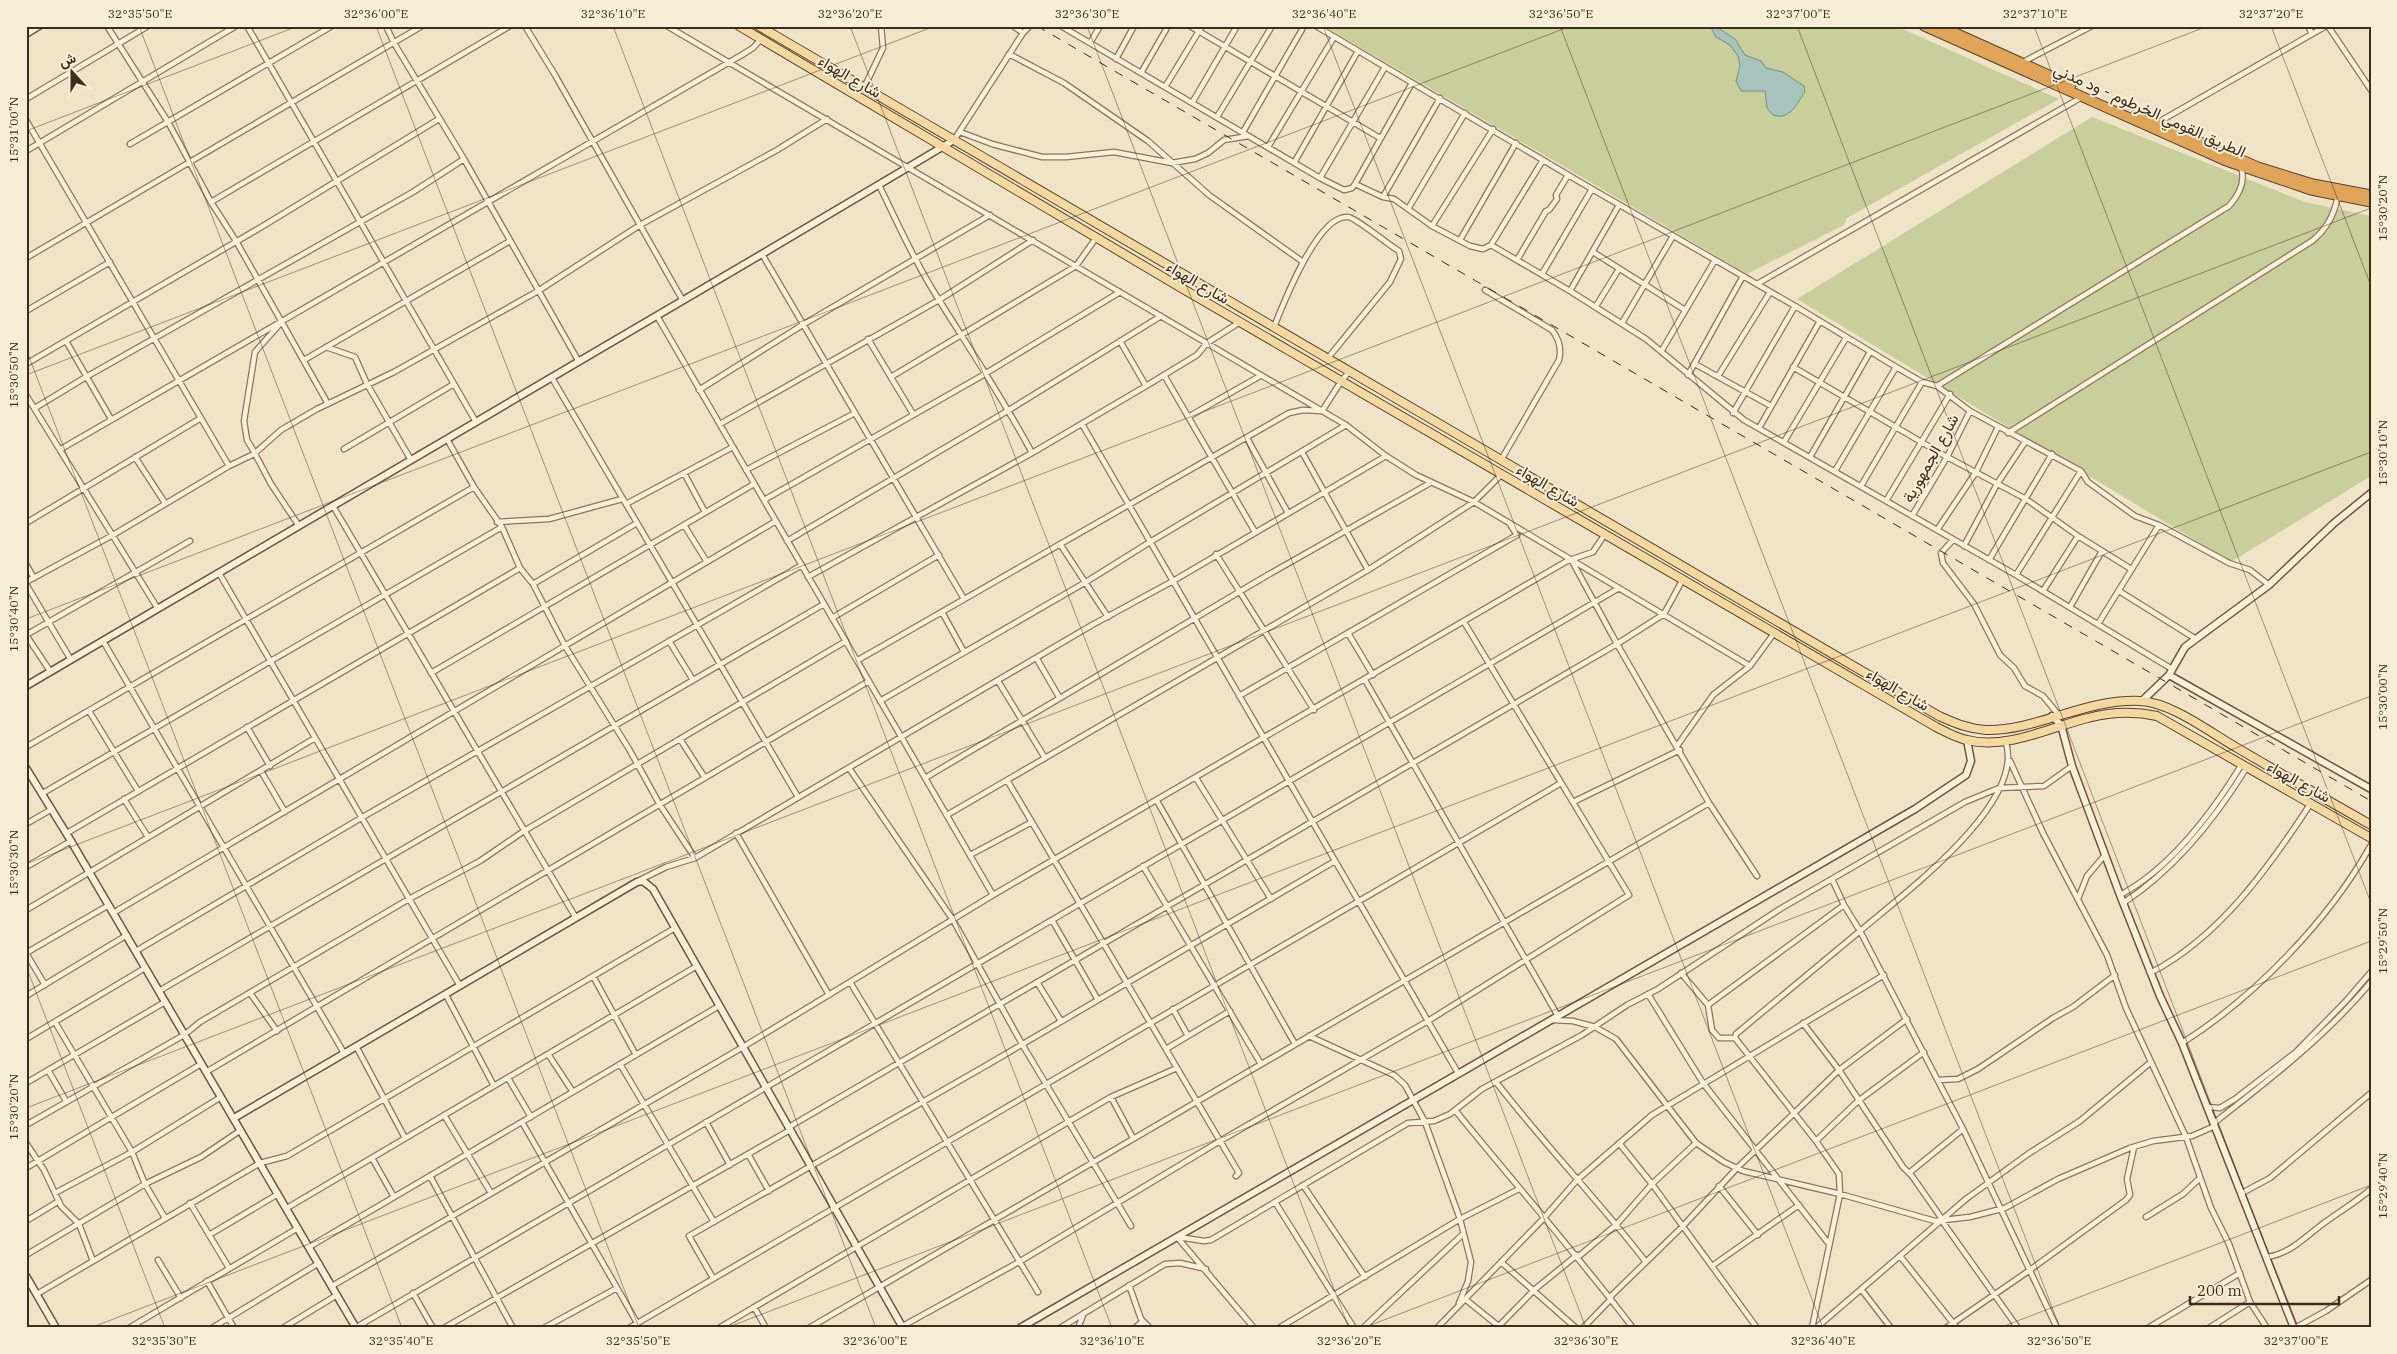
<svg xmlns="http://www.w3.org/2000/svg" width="2397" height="1354" font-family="'IBM Plex Serif',Vazirmatn,serif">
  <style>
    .green { fill: #c9cf9b }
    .water { fill: #a9c4bc; stroke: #6f938a }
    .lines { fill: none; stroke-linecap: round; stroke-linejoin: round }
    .street-casing { stroke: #8d765c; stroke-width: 7 }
    .secondary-casing { stroke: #6f573f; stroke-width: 9 }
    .primary-casing { stroke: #5b4430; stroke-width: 10 }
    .highway-casing { stroke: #5b4430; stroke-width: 11 }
    .street { stroke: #faf1dc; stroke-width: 4.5 }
    .secondary { stroke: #faf1dc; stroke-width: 6 }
    .primary { stroke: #f3d9a0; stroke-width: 8 }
    .highway { stroke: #e0a458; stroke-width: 9 }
    .rail { stroke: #3d2e20; stroke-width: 1; stroke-dasharray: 9 9; stroke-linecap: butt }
    .ticks { fill: none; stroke: #3d2e20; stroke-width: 1; stroke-opacity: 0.45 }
    .labels { text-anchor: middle; stroke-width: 4; stroke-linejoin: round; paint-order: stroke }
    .street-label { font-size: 16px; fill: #3d2e20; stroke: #f7eed8 }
    .neatline { fill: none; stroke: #3d2e20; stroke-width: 2 }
    .ticks-label { font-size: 12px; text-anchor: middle; fill: #3d2e20 }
  </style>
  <rect width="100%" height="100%" fill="#f0e4c8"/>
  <path class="green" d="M1324,26H1896L2059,99L1847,218L1844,225L1747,274Z
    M2092,117L2305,202L2371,216V476L2231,562L1797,299Z"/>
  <path class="water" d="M1710,26H1715L1735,39L1745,55L1761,61L1766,68L1783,72L1804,86L1805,92C1797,103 1790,121 1773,115L1767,108L1765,91H1741L1736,81L1740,66L1738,56L1730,45L1716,37Z"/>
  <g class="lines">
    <g class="street-casing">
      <path id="street" d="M107,26L168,122L211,202L236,241L328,404
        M247,26L476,422
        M386,26L394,43L464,159
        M525,26L555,75L683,301
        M667,26L1346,425L1386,456L1416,475L1474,502L1750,666
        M1013,26L1023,33
        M1061,26L1320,178L1344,190L1352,188L1355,184L1412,83
        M1190,26L1380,138
        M1316,26L1592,189L1795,306L1896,367L1922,382L1937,386L1970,411L2081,471L2088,482L2135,516L2159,525L2229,563L2250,570L2269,585
        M2308,26L2312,34
        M2328,26L2371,90
        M1090,43L1100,26
        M1009,54L1064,83L1148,141L1209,195L1303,262
        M1116,59L1134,26
        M2023,62L2092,26
        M1141,73L1168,26
        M1165,87L1202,26
        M864,88L883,48L881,26
        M26,99L148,26
        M1192,103L1237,26
        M1217,117L1272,26
        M26,120L229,466
        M2157,123L2326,26
        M960,132L992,144L1042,157H1066L1114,152L1172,163L1195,159L1208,153L1224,140L1249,136
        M1243,132L1304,26
        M954,140L1023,33L1030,26
        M130,144L332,26
        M1268,147L1334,37
        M26,151L236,26
        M1294,163L1358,51
        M1320,178L1385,67
        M1355,184L1383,197L1394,199L1432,226L1470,246L1483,249L1491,245L1543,160
        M879,185C898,224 916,264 939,300C971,351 1004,400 1032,453
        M1383,197L1440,98
        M211,202L510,26
        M1408,209L1465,113
        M1432,226L1493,129
        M1460,240L1516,143
        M1491,245L1570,291L1646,339L1744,420L2016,575L2172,669
        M1593,252L1685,310
        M762,254L964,599
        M26,258L422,26
        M1517,260L1546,211L1549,210L1557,199L1556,195L1568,175
        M1542,274L1592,189
        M1757,284L2082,97
        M1485,290L1552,330C1559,339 1562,348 1559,360L1501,460
        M1570,291L1619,205
        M1596,306L1619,269
        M26,311L110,262
        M657,316L993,895
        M1622,323L1673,236
        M279,325L255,352L244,421L247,440L253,450L271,484L299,526
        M1274,327C1284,302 1318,214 1348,217C1355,217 1390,246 1399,251L1401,259L1390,282L1328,358
        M868,339L913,414
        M66,341L111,419
        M1120,341L1146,386
        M326,347L355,357L367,384L411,460
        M1662,350L1715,260
        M304,360L510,241
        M26,364L258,229L439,119
        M1695,364L1771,406
        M1793,367L1947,457L2026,499L2078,536L2131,569
        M1164,375L1255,532
        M1688,375L1743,276
        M1718,376L1770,292
        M891,377L1076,266L1096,238
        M552,378L798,797
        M1937,386L2229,206C2239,195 2246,182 2241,167
        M699,390L804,324L990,215
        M26,395L158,609
        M35,408L86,377L413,192L464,159L579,362
        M1733,413L1795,306
        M1188,417L1260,376
        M720,424L939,300L1033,240
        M1082,424L1458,1073
        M1759,428L1820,321
        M2008,433L2312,241C2327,229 2334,215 2338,196
        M1247,438L1288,513
        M447,439L474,487L502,527L520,568L533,584L565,646L629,749L660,805L695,858
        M1784,442L1846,338
        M61,449L740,56L753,48L761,39
        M344,449L454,384
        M1302,452L1368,570
        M135,457L165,503
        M1810,457L1870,352
        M746,470L855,413
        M1835,471L1896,367
        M684,473L705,512
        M1861,486L1922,382
        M764,500L978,378L1120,292
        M1886,501L1950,394
        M626,504L733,447
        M333,506L576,918
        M1912,516L1947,457L1970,411
        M497,522L549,519L622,499
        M26,523L201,418
        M684,525L707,562
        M1937,530L1976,472L1998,427
        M1953,540L1941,553L1943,563L1974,604L2000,655L2014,668L2025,686L2043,696L2058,714
        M787,541L1009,410L1161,316
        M1060,544L1108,617
        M1964,546L1997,484L2025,442
        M1216,554L1314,710
        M1989,560L2052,454
        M1572,561L1617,644L1709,803L1757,876
        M26,564L34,578
        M219,573L460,986
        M2016,575L2081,471
        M808,577L1032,453L1146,386L1197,355L1207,343L1240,322
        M26,582L113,535L229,466L254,454L281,430L317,409L394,372L538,291L640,225L777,150L827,119
        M26,584L71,660
        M533,584L637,523
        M2043,591L2078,536
        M2119,591L2196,639
        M2070,607L2102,551
        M942,612L964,652
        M832,618L939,555
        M2098,624L2159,525
        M1348,633L1373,675
        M26,635L190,541
        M26,635L50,671
        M103,641L344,1053
        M669,641L693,680
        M1037,659L1059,697
        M858,660L1289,413L1303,410L1322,411L1342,380L1350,371
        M431,673L754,484
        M1365,680L1558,1016
        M998,681L1045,758
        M1239,696L1517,535L1510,524
        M880,701L1086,582L1150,542L1346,425
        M89,711L138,791
        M247,727L270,766
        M680,739L705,778
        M2005,740C2029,802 1902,895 1860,931L1963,1129L2057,1328
        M1677,746L1713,695L1750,666L1775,632
        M26,747L474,487
        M2010,761L2043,833L2107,955L2126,1008L2186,1137L2211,1208L2229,1244L2250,1302L2267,1328
        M849,768L953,920L1022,1044L1131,1226
        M261,771L285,812
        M925,778L1266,576L1430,483
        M1196,778L1271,899
        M1007,780L1239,1173L1236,1176
        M43,793L502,527
        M124,799L148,837
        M1157,801L1295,1044
        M1573,802L1680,750
        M947,815L1368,570L1474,502L1502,474
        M26,824L52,809
        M67,833L520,568
        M736,833L829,995
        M970,855L1032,822
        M1143,866L1261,1064
        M26,867L71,841
        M640,880L666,867L695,858L1092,625L1173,581L1386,456
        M2120,895C2171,868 2212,813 2242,764
        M2078,899L2087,876L2105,855
        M2123,903C2174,870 2215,819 2247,767
        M26,910L315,738
        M113,913L776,521
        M1052,920L1098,1000
        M136,951L361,818L802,565
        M26,953L109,905
        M26,953L45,985
        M1681,973L1708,1005L1712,1030L1719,1038H1735
        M2150,973C2219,938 2270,866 2311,803
        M593,976L636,1055
        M850,982L1038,1292
        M1037,982L1061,1021
        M159,991L824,604
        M250,993L277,1031
        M1648,994L1703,1083L1829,1244
        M446,995L494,1086
        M26,996L127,935
        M1708,1005L1844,905
        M1173,1009L1188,1036
        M1552,1020L1573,1021L1595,1027L1616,1039L1696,1143L1724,1162L1743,1171L1840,1194L1935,1221L1970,1217L2005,1208L2058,1179L2130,1148L2153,1141L2192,1136L2215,1126
        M55,1022L132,1152L145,1184L165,1218
        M1803,1023L1839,1070L1903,1167L1912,1176L1942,1219
        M1309,1036L1394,1075L1405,1085L1425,1122L1460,1219L1471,1262L1468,1281L1459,1303
        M26,1039L145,968
        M2182,1043C2255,997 2329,920 2371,845
        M356,1046L405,1138
        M1166,1049L1230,1011
        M548,1054L573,1092
        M620,1064L714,1222
        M48,1070L66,1101
        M206,1072L869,681
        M508,1078L531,1117
        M1938,1080L1958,1079L1978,1069L2053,1018L2073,1007L2115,975
        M1496,1082C1544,1144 1598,1200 1646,1262
        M26,1083L165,1002
        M1111,1097L1133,1138
        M2208,1107L2220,1108L2235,1099L2296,1052L2346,1001L2371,972
        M1455,1110C1514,1183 1576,1253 1633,1328
        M444,1115L491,1193
        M522,1122L640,1328
        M706,1122L730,1165
        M2214,1123C2269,1080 2326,1036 2371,982
        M26,1125L184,1035L200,1022L409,899L480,861L524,831L846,641
        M789,1127L1617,644L1664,614L1683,579
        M1816,1141L1858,1101L1924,1052
        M26,1143L44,1170L61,1206L79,1224L93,1261
        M1619,1143L1652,1184L1757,1328
        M748,1154L769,1191
        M372,1158L394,1197
        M26,1168L201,1064
        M1909,1173L1963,1129
        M430,1176L513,1328
        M1303,1185L1365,1277
        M1719,1186L1758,1235
        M55,1193L132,1152L221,1097
        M2242,1193L2270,1178L2371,1093
        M1275,1202L1354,1328
        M190,1203L229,1268
        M287,1208L697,966
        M2146,1217L2183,1194L2200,1178
        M26,1221L59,1201
        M1942,1221L2018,1328
        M209,1235L278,1194
        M1177,1237L1254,1328
        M1178,1237L1204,1241L1211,1240L1408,1123L1434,1121L1450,1114L1482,1089L1582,1035L1627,1005L1658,989L1780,909L1965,802L1999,788L2044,786L2072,766
        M309,1247L719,1006
        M26,1255L145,1184L201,1157L241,1130
        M1900,1256L1957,1328
        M1578,1257L1617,1224L1652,1184L1696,1143
        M2268,1257C2290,1253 2303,1239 2320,1226C2337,1213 2355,1203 2371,1189
        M158,1260L181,1298
        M1501,1262L1576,1328
        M1712,1266L1799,1205
        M713,1278L689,1236L987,1065L1335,861
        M207,1281L234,1328
        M1129,1285L1141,1319L1150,1328
        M332,1286L743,1047L993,895L1567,561L1593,552L1605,534
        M1861,1289L1891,1328
        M413,1293L433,1328
        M37,1294L260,1163L287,1156L675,928
        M1610,1297L1683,1226L1737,1168L1839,1070L1907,1019
        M1465,1299L1501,1328
        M754,1307L766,1328
        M129,1328L298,1228
        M212,1328L319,1263
        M283,1328L337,1295
        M355,1328L1619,588
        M444,1328L790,1130
        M544,1328L617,1288
        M629,1328L1561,783
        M719,1328L1068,1122L1111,1097L1177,1068
        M809,1328L1709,803
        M899,1328L1019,1262L1220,1141L1428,1021L1629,895L1464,622
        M1060,1328L1165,1264L1180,1263L1206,1269
        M1078,1328L1084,1313
        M1135,1328L1143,1321
        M1279,1328L1460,1219L1519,1189
        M1363,1328L1462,1235
        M1437,1328L1543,1219L1577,1180L1652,1115L1884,975
        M1497,1328L1534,1290L1577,1255
        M1583,1328L1611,1299
        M1812,1328L1840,1194L1839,1174L1816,1141L1735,1038L1736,1034L1860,931L1844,905L1832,879
        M1816,1328L1966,1199L2028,1154L2080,1121L2151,1062
        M1946,1328L2030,1270L2126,1200L2130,1195L2127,1179L2134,1147
        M2148,1328L2240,1273
        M2209,1328L2250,1302
        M2295,1328L2326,1311L2371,1280"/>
    </g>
    <g class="secondary-casing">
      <path id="secondary" d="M26,34L39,26
        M2169,675L2371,789
        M26,686L762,254L954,140
        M2142,701L2169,675L2185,647L2269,585L2333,524L2371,493
        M2052,716L2061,725L2072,766L2120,895L2160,996L2182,1043L2294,1328
        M26,768L71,841L356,1328
        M234,1118L637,882L643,881L653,889L903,1328
        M26,1276L56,1328
        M1020,1328L1915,809L1966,775L1971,761L1967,740"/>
    </g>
    <g class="primary-casing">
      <path id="primary" d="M739,26L1178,286L1936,727C1946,732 1956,738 1967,740C2007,750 2050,727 2088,718C2111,712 2134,711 2157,716L2371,838
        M759,26L1939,716C1955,723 1968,729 1986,730C2037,731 2086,698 2141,701C2173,703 2212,734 2239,749C2283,775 2327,800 2371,825"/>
    </g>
    <g class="highway-casing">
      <path id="highway" d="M1924,26L2226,161L2311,190L2371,202
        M1940,26L2071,85
        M2136,114L2258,167L2313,184L2371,195"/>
    </g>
    <use href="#street" class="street"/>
    <use href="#secondary" class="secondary"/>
    <use href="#primary" class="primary"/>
    <use href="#highway" class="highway"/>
    <path class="rail" d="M1037,26L2371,801"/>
  </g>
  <path class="ticks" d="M139,26L639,1328M376,26L876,1328M613,26L1112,1328M850,26L1349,1328M1087,26L1586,1328M1323,26L1823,1328M1560,26L2060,1328M1797,26L2297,1328M2034,26L2371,903M2271,26L2371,286M26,131L298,26M26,349L402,1328M26,375L935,26M26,619L1571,26M26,864L2208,26M26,966L165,1328M26,1108L2371,208M90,1328L2371,452M726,1328L2371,696M1363,1328L2371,941M1999,1328L2371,1185"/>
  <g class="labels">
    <g class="street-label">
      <text transform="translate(850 76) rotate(30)" y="6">شارع الهواء</text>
      <text transform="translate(2150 110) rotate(24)" y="6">الطريق القومي الخرطوم - ود مدني</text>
      <text transform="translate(1198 282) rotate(30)" y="6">شارع الهواء</text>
      <text transform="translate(1930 458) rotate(-61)" y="6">شارع الجمهورية</text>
      <text transform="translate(1548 485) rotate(30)" y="6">شارع الهواء</text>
      <text transform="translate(1898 689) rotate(30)" y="6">شارع الهواء</text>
      <text transform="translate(2299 781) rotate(29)" y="6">شارع الهواء</text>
    </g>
  </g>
  <rect width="2397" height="1354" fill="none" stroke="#f7eed8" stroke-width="55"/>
  <g transform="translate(72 72) rotate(339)" stroke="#f7eed8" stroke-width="4" paint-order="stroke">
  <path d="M0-4L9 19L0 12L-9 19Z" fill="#3d2e20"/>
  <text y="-8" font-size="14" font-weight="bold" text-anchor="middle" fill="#3d2e20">ش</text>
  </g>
  <path d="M2190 1296v8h149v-8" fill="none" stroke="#3d2e20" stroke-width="2.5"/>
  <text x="2197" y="1296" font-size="15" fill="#3d2e20" stroke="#f7eed8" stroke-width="4" paint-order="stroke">200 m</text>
  <rect x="28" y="28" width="2342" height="1298" class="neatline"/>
  <g class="ticks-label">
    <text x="140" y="18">32°35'50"E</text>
    <text x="376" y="18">32°36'00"E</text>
    <text x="613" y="18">32°36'10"E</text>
    <text x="850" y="18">32°36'20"E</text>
    <text x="1087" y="18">32°36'30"E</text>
    <text x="1324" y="18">32°36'40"E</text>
    <text x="1561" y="18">32°36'50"E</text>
    <text x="1798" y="18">32°37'00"E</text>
    <text x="2035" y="18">32°37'10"E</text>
    <text x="2271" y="18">32°37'20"E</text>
    <text transform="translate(14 130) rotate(-90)" y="4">15°31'00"N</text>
    <text transform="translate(2383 208) rotate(-90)" y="4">15°30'20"N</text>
    <text transform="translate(14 375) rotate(-90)" y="4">15°30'50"N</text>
    <text transform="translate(2383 453) rotate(-90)" y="4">15°30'10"N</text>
    <text transform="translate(14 619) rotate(-90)" y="4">15°30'40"N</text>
    <text transform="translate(2383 697) rotate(-90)" y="4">15°30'00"N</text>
    <text transform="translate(14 863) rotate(-90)" y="4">15°30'30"N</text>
    <text transform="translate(2383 941) rotate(-90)" y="4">15°29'50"N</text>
    <text transform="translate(14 1107) rotate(-90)" y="4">15°30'20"N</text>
    <text transform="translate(2383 1186) rotate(-90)" y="4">15°29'40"N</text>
    <text x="164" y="1345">32°35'30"E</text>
    <text x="401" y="1345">32°35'40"E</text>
    <text x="638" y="1345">32°35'50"E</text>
    <text x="875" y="1345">32°36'00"E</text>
    <text x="1112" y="1345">32°36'10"E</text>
    <text x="1349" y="1345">32°36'20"E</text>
    <text x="1586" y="1345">32°36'30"E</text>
    <text x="1823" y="1345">32°36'40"E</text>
    <text x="2059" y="1345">32°36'50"E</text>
    <text x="2296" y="1345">32°37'00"E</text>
  </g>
</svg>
